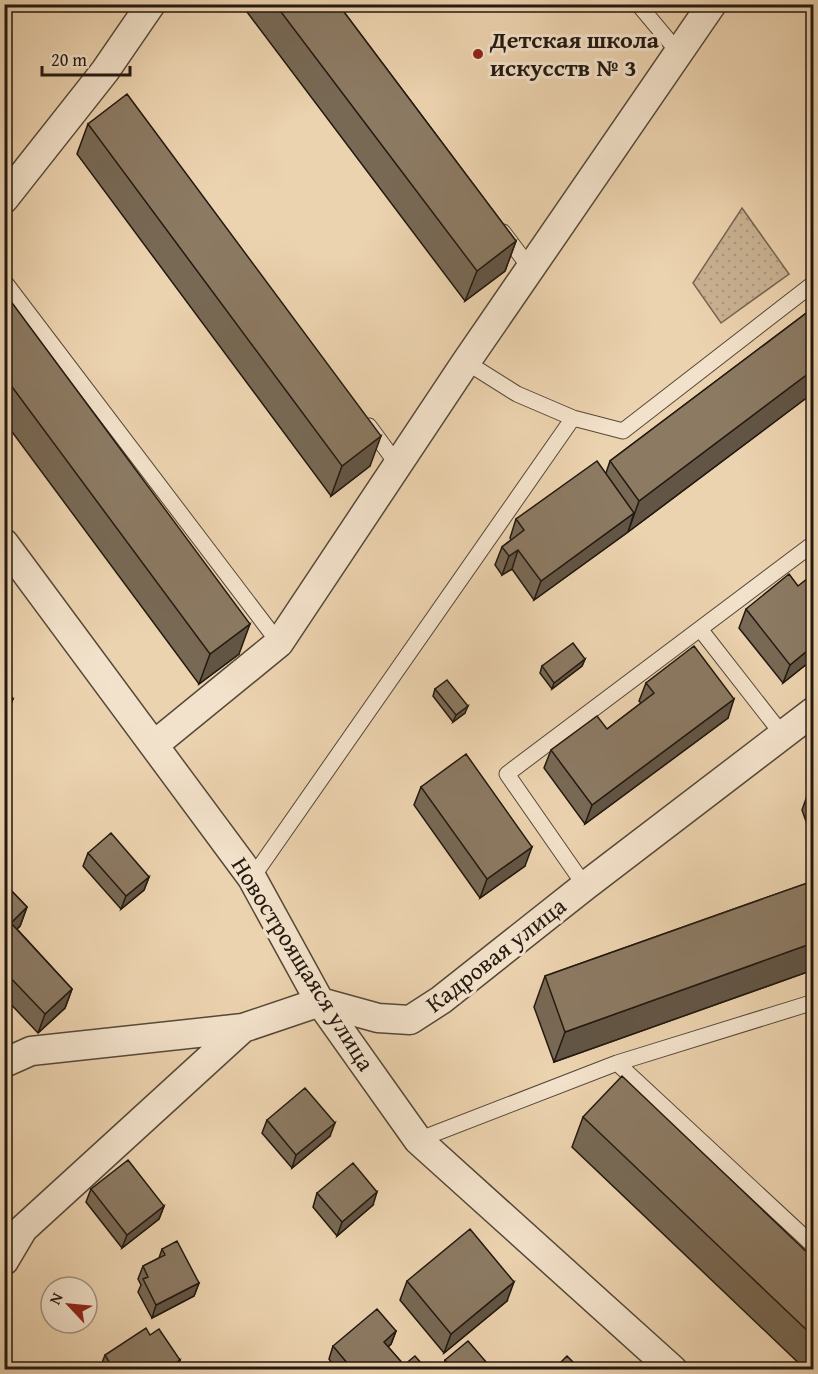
<svg xmlns="http://www.w3.org/2000/svg" width="818" height="1374" font-family="'Gentium Book Plus',serif">
  <style>
    .park { fill: url(#park-dots); stroke: #766652; stroke-width: 1.5 }
    .lines { fill: none; stroke-linecap: round; stroke-linejoin: round }
    .service-casing { stroke: #554838; stroke-width: 17 }
    .minor-casing { stroke: #554838; stroke-width: 31 }
    .service { stroke: #f3e2cb; stroke-width: 15 }
    .minor { stroke: #f3e2cb; stroke-width: 28 }
    .wall { fill: #786955; stroke: #231910; stroke-width: 1.5 }
    .shaded-wall { fill: #625545; stroke: #231910; stroke-width: 1.5 }
    .building { fill: #8c7a63; stroke: #231910; stroke-width: 1.5 }
    .poi-dot { fill: #8f2418; stroke: #f3e2cb; stroke-width: 2 }
    .labels { text-anchor: middle; stroke-width: 6; stroke-linejoin: round; paint-order: stroke }
    .poi-label { font-size: 24px; font-weight: bold; fill: #231910; stroke: #f3e2cb; text-anchor: start }
    .street-label { font-size: 24px; fill: #231910; stroke: #f3e2cb }
  </style>
  <defs>
    <pattern id="park-dots" width="8" height="8" patternUnits="userSpaceOnUse" patternTransform="scale(1.5)"><rect width="8" height="8" fill="#cab394"/><path d="M2 2h.1M6 6h.1" fill="none" stroke="#ad997f" stroke-width="1.8" stroke-linecap="round"/></pattern>
  </defs>
  <rect width="100%" height="100%" fill="#ecd3af"/>
  <filter id="stains"><feTurbulence type="fractalNoise" baseFrequency=".00333" numOctaves="4"/><feColorMatrix values="0 0 0 0 .2 0 0 0 0 .09 0 0 0 0 .02 0 0 0 .5 -.17"/></filter>
  <radialGradient id="worn" r=".72"><stop offset=".6" stop-color="#630" stop-opacity="0"/><stop offset="1" stop-color="#630" stop-opacity=".3"/></radialGradient>
  <path class="park" d="M742,208L789,274L721,323L693,283Z"/>
  <g class="lines">
    <g class="service-casing">
      <path id="service" d="M638,4L679,53
        M503,232L530,268
        M4,281L279,643
        M466,362L517,394L573,418
        M369,426L397,464
        M700,629L782,734
        M252,878L573,418L623,431L814,283
        M585,886L507,774L814,543
        M617,1063L814,1002
        M418,1140L617,1063L814,1246"/>
    </g>
    <g class="minor-casing">
      <path id="minor" d="M4,199L105,71L151,4
        M4,543L252,878L320,1002L418,1140L673,1370
        M154,745L279,643L466,362L712,4
        M4,1063L31,1051L243,1028
        M4,1261L23,1229L243,1028L320,1002L378,1018L410,1020L441,1000L585,886L814,711"/>
    </g>
    <use href="#service" class="service"/>
    <use href="#minor" class="minor"/>
  </g>
  <path class="wall" d="M241,4H338L516,241L505,271L465,301Z
    M88,124L370,466L331,496L77,154Z
    M4,292L239,654L199,684L4,421Z
    M813,308V393L628,532L534,600L512,569L502,575L495,565L502,547L511,540L510,538L516,519L606,473L610,461Z
    M798,586L813,659L783,683L739,628L746,609Z
    M585,659L582,666L552,689L540,673L542,666Z
    M646,683L728,718L585,824L544,768L551,750L607,729L641,703L639,701Z
    M435,689L465,713L453,722L433,696Z
    M813,779V841L802,810Z
    M421,787L525,866L480,898L414,805Z
    M88,853L149,877L144,890L121,909L83,866Z
    M813,881V970L554,1062L534,1007L545,976Z
    M4,883L27,907L20,926L17,929L72,989L65,1008L38,1033L4,997Z
    M583,1117L813,1258V1370H806L572,1147Z
    M267,1120L330,1136L292,1168L262,1133Z
    M91,1189L164,1206L159,1219L122,1248L86,1202Z
    M317,1193L373,1205L337,1236L313,1207Z
    M162,1249L199,1283L194,1296L152,1318L138,1292L141,1285L138,1279L143,1266L159,1258Z
    M407,1281L507,1301L444,1353L400,1300Z
    M396,1331L391,1344L388,1347L404,1365L422,1364L420,1370H337L329,1359L333,1346Z
    M150,1335L180,1360L176,1370H101L100,1368L105,1355Z
    M445,1360L493,1370H442Z"/>
  <path class="shaded-wall" d="M516,241L505,271L465,301L477,271Z
    M813,370V393L628,532L639,501Z
    M381,436L370,466L331,496L342,466Z
    M634,513L628,532L534,600L541,581Z
    M518,550L512,569L502,575L509,556Z
    M250,624L239,654L199,684L210,654Z
    M813,646V659L783,683L790,665Z
    M585,659L582,666L552,689L554,683Z
    M13,699L8,712L4,714V704Z
    M734,699L728,718L585,824L592,805Z
    M468,706L465,713L453,722L456,715Z
    M10,761L8,768L4,770V765Z
    M532,847L525,866L480,898L487,879Z
    M149,877L144,890L121,909L126,896Z
    M27,907L20,926L4,941L11,923Z
    M813,943V970L554,1062L565,1032Z
    M72,989L65,1008L38,1033L45,1014Z
    M335,1123L330,1136L292,1168L296,1155Z
    M377,1192L373,1205L337,1236L342,1222Z
    M164,1206L159,1219L122,1248L127,1235Z
    M514,1282L507,1301L444,1353L451,1334Z
    M199,1283L194,1296L152,1318L156,1305Z
    M396,1331L391,1344L379,1355L384,1342Z
    M180,1360L176,1370H165Z"/>
  <path class="building" d="M275,4H338L516,241L477,271Z
    M127,94L381,436L342,466L88,124Z
    M4,292L250,624L210,654L4,376Z
    M813,308V370L639,501L610,461Z
    M597,461L634,513L541,581L518,550L509,556L502,547L524,530L516,519Z
    M789,574L798,586L813,574V646L790,665L746,609Z
    M573,643L585,659L554,683L542,666Z
    M694,646L734,699L592,805L551,750L597,716L607,729L654,693L646,683Z
    M447,680L468,706L456,715L435,689Z
    M4,686L13,699L4,704Z
    M4,753L10,761L4,765Z
    M466,754L532,847L487,879L421,787Z
    M111,833L149,877L126,896L88,853Z
    M813,881V943L565,1032L545,976Z
    M4,883L27,907L11,923L72,989L45,1014L4,971Z
    M622,1076L813,1258V1336L583,1117Z
    M305,1088L335,1123L296,1155L267,1120Z
    M128,1160L164,1206L127,1235L91,1189Z
    M353,1163L377,1192L342,1222L317,1193Z
    M470,1229L514,1282L451,1334L407,1281Z
    M177,1241L199,1283L156,1305L143,1279L148,1277L143,1266L165,1255L162,1249Z
    M377,1309L396,1331L384,1342L404,1365L415,1356L422,1364L415,1370H353L333,1346Z
    M146,1328L150,1335L159,1329L180,1360L165,1370H114L105,1355Z
    M468,1341L493,1370H453L445,1360Z
    M567,1356L581,1370H553Z"/>
  <circle class="poi-dot" cx="478" cy="54" r="6"/>
  <g class="labels">
    <g class="poi-label">
      <text x="490" y="48">Детская школа<tspan x="490" dy="28">искусств № 3</tspan></text>
    </g>
    <g class="street-label">
      <text transform="translate(496 955) rotate(-38)" y="8">Кадровая улица</text>
      <text transform="translate(303 964) rotate(58)" y="8">Новостроящаяся улица</text>
    </g>
  </g>
  <rect width="818" height="1374" fill="none" stroke="#ecd3af" stroke-width="24"/>
  <rect x="6" y="6" width="806" height="1362" fill="none" stroke="#231910" stroke-width="3"/>
  <rect x="12" y="12" width="794" height="1350" fill="none" stroke="#231910" stroke-width="1.5"/>
  <g transform="translate(69 1305) rotate(296)"><circle r="28" fill="#f3e2cb" stroke="#a09280" stroke-width="1.5"/>
  <path d="M0-4.5L10 22L0 15L-10 22Z" fill="#8f2418"/>
  <text y="-9" font-size="16" font-weight="bold" text-anchor="middle" fill="#231910">N</text>
  </g>
  <path d="M42 66v9h88v-9" fill="none" stroke="#231910" stroke-width="3"/>
  <text x="51" y="66" font-size="18" fill="#231910" stroke="#f3e2cb" stroke-width="4.5" paint-order="stroke">20 m</text>
  <rect width="100%" height="100%" filter="url(#stains)"/>
  <rect width="100%" height="100%" fill="url(#worn)"/>
</svg>
